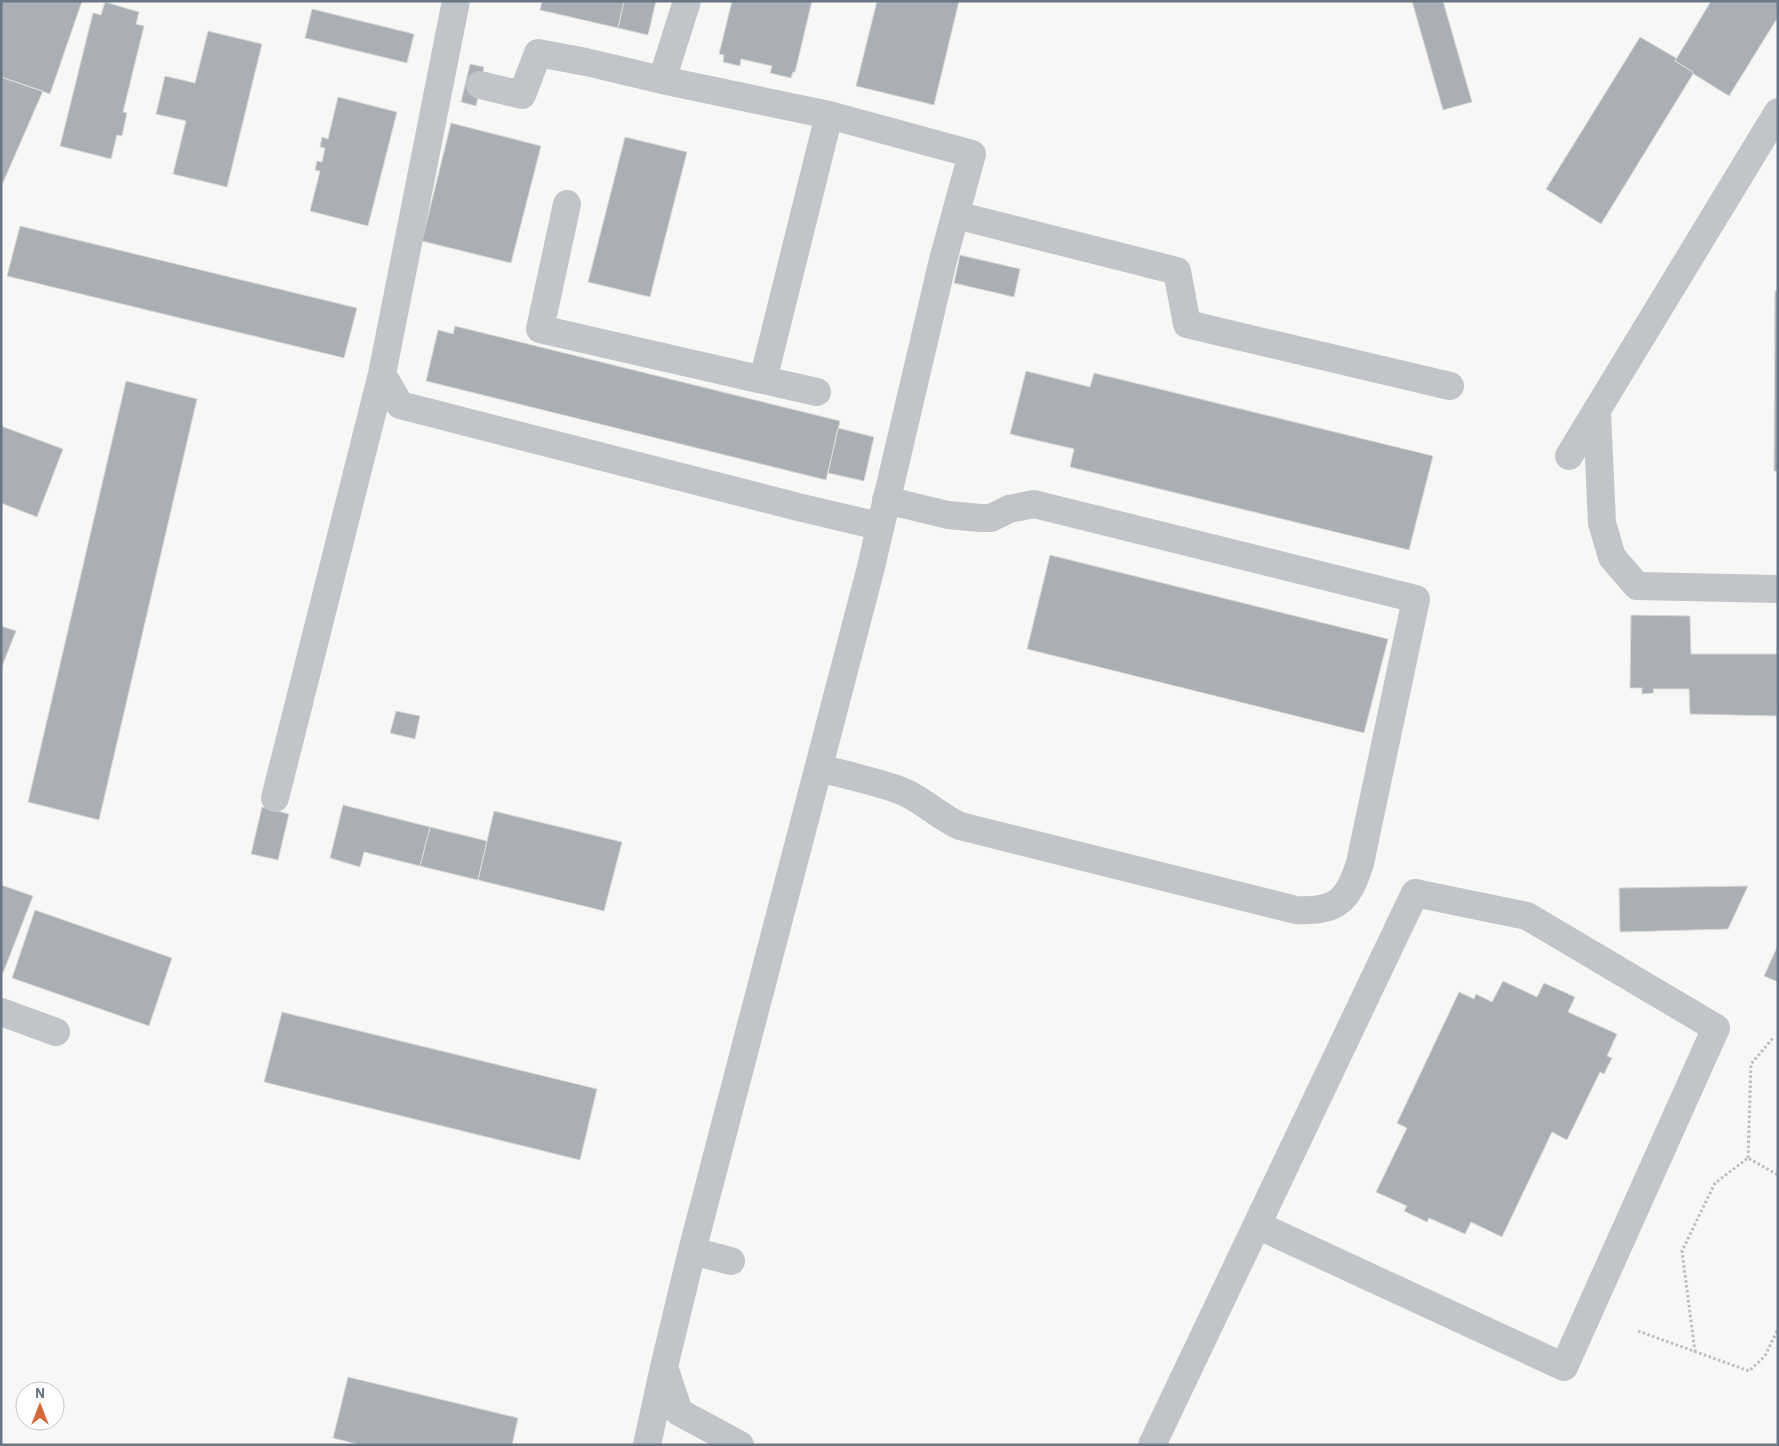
<svg xmlns="http://www.w3.org/2000/svg" width="1779" height="1446" font-family="'IBM Plex Sans',sans-serif">
  <style>
    .building { fill: #a9afb5; stroke: #d9d9d7 }
    .lines { fill: none; stroke-linecap: round; stroke-linejoin: round }
    .path { stroke: #bbbdc0; stroke-width: 3; stroke-dasharray: 2.5 2.5; stroke-linecap: butt }
    .minor { stroke: #c1c4c8; stroke-width: 28 }
  </style>
  <rect width="100%" height="100%" fill="#f7f7f5"/>
  <path class="building" d="M1,1H82L50,94L1,77Z
    M542,1H624L618,28L540,10Z
    M624,1H656L648,35L618,28Z
    M732,1H812L795,72H793L791,78L770,73L772,66L741,59L740,66L723,62L724,55L719,54Z
    M877,1H959L934,105L856,86Z
    M1412,1H1443L1472,102L1443,110Z
    M1711,1H1778V17L1729,96L1692,73L1693,72L1675,61Z
    M105,2L139,12L136,24L144,26L123,112L127,113L122,136L117,135L111,159L60,146L93,13L101,15Z
    M312,9L414,34L407,63L305,38Z
    M208,31L262,44L227,187L173,174L186,121L156,114L165,76L195,83Z
    M1640,37L1676,58L1675,61L1693,72L1692,73L1693,74L1601,224L1546,189Z
    M470,64L484,67L483,72L489,73L487,80L482,79L476,106L461,102Z
    M1,77L43,91L1,187Z
    M338,97L397,112L368,226L310,211L320,171L315,170L317,161L322,162L325,148L320,147L322,137L328,139Z
    M451,123L541,146L511,263L422,241Z
    M625,137L687,152L650,297L588,282Z
    M20,226L357,308L344,358L7,276Z
    M960,255L1020,269L1014,297L954,283Z
    M1775,291H1778V471H1774Z
    M455,326L840,421L826,480L426,381L438,330L453,334Z
    M1026,371L1090,387L1094,373L1433,456L1409,550L1070,467L1074,449L1010,434Z
    M126,381L197,399L99,820L28,802Z
    M1,426L63,449L37,517L1,503Z
    M838,428L874,437L864,481L828,473Z
    M1050,555L1388,639L1364,733L1027,649Z
    M1631,615L1690,616L1691,654H1778L1777,716L1690,714L1689,689H1653L1654,693L1642,694V688H1630Z
    M1,626L16,631L1,669Z
    M396,711L420,716L415,739L390,733Z
    M343,805L430,827L420,866L364,852L360,867L330,858Z
    M262,807L289,814L278,860L251,854Z
    M494,811L622,842L604,911L478,880Z
    M430,827L487,841L478,880L420,866Z
    M1,885L33,896L3,973L1,972Z
    M1748,886L1728,929L1620,932L1619,888Z
    M35,910L172,958L149,1026L12,978Z
    M1778,945V982L1764,976Z
    M1503,981L1537,997L1544,983L1575,997L1568,1012L1617,1034L1607,1056L1612,1058L1604,1074L1600,1072L1567,1140L1552,1132L1502,1237L1471,1222L1465,1234L1429,1218L1427,1222L1404,1211L1407,1206L1376,1192L1407,1128L1397,1123L1459,992L1474,999L1476,994L1492,1002Z
    M282,1012L597,1089L580,1160L264,1082Z
    M348,1377L518,1418L512,1445H361L333,1438Z"/>
  <g class="lines">
    <path class="path" d="M1748,1158L1751,1064L1773,1038
      M1638,1331L1749,1371L1765,1356L1778,1329
      M1695,1352L1682,1251L1715,1183L1748,1158L1778,1175"/>
    <path class="minor" d="M456,1L382,374L400,405L798,507L879,526
      M687,1L662,80L829,115L972,154L943,260L870,571L692,1251L664,1367L679,1412L740,1445
      M480,85L522,95L538,53L586,62L662,80
      M567,204L540,329L763,380L829,115
      M956,215L1177,271L1187,324L1450,386
      M763,380L817,392
      M1597,413L1602,523L1612,557L1637,586L1778,589
      M1569,456L1778,112
      M819,768C845,775 880,782 904,792C924,801 940,817 960,826L1296,910C1337,912 1348,901 1360,863L1416,599L1034,504L1009,509L991,518H981L948,515L886,500
      M275,798L382,374
      M1,1012L56,1032
      M692,1251L731,1261
      M647,1445L664,1367
      M1152,1445L1415,893L1527,916L1716,1028L1564,1367L1257,1225"/>
  </g>
  <rect width="1779" height="1446" fill="none" stroke="#697683" stroke-width="5"/>
  <g transform="translate(40 1406)"><circle r="24" fill="#ffffff" stroke="#c3c8cd"/>
  <path d="M0-4L9 19L0 12L-9 19Z" fill="#d3693a"/>
  <text y="-8" font-size="14" font-weight="bold" text-anchor="middle" fill="#697683">N</text>
  </g>
</svg>
